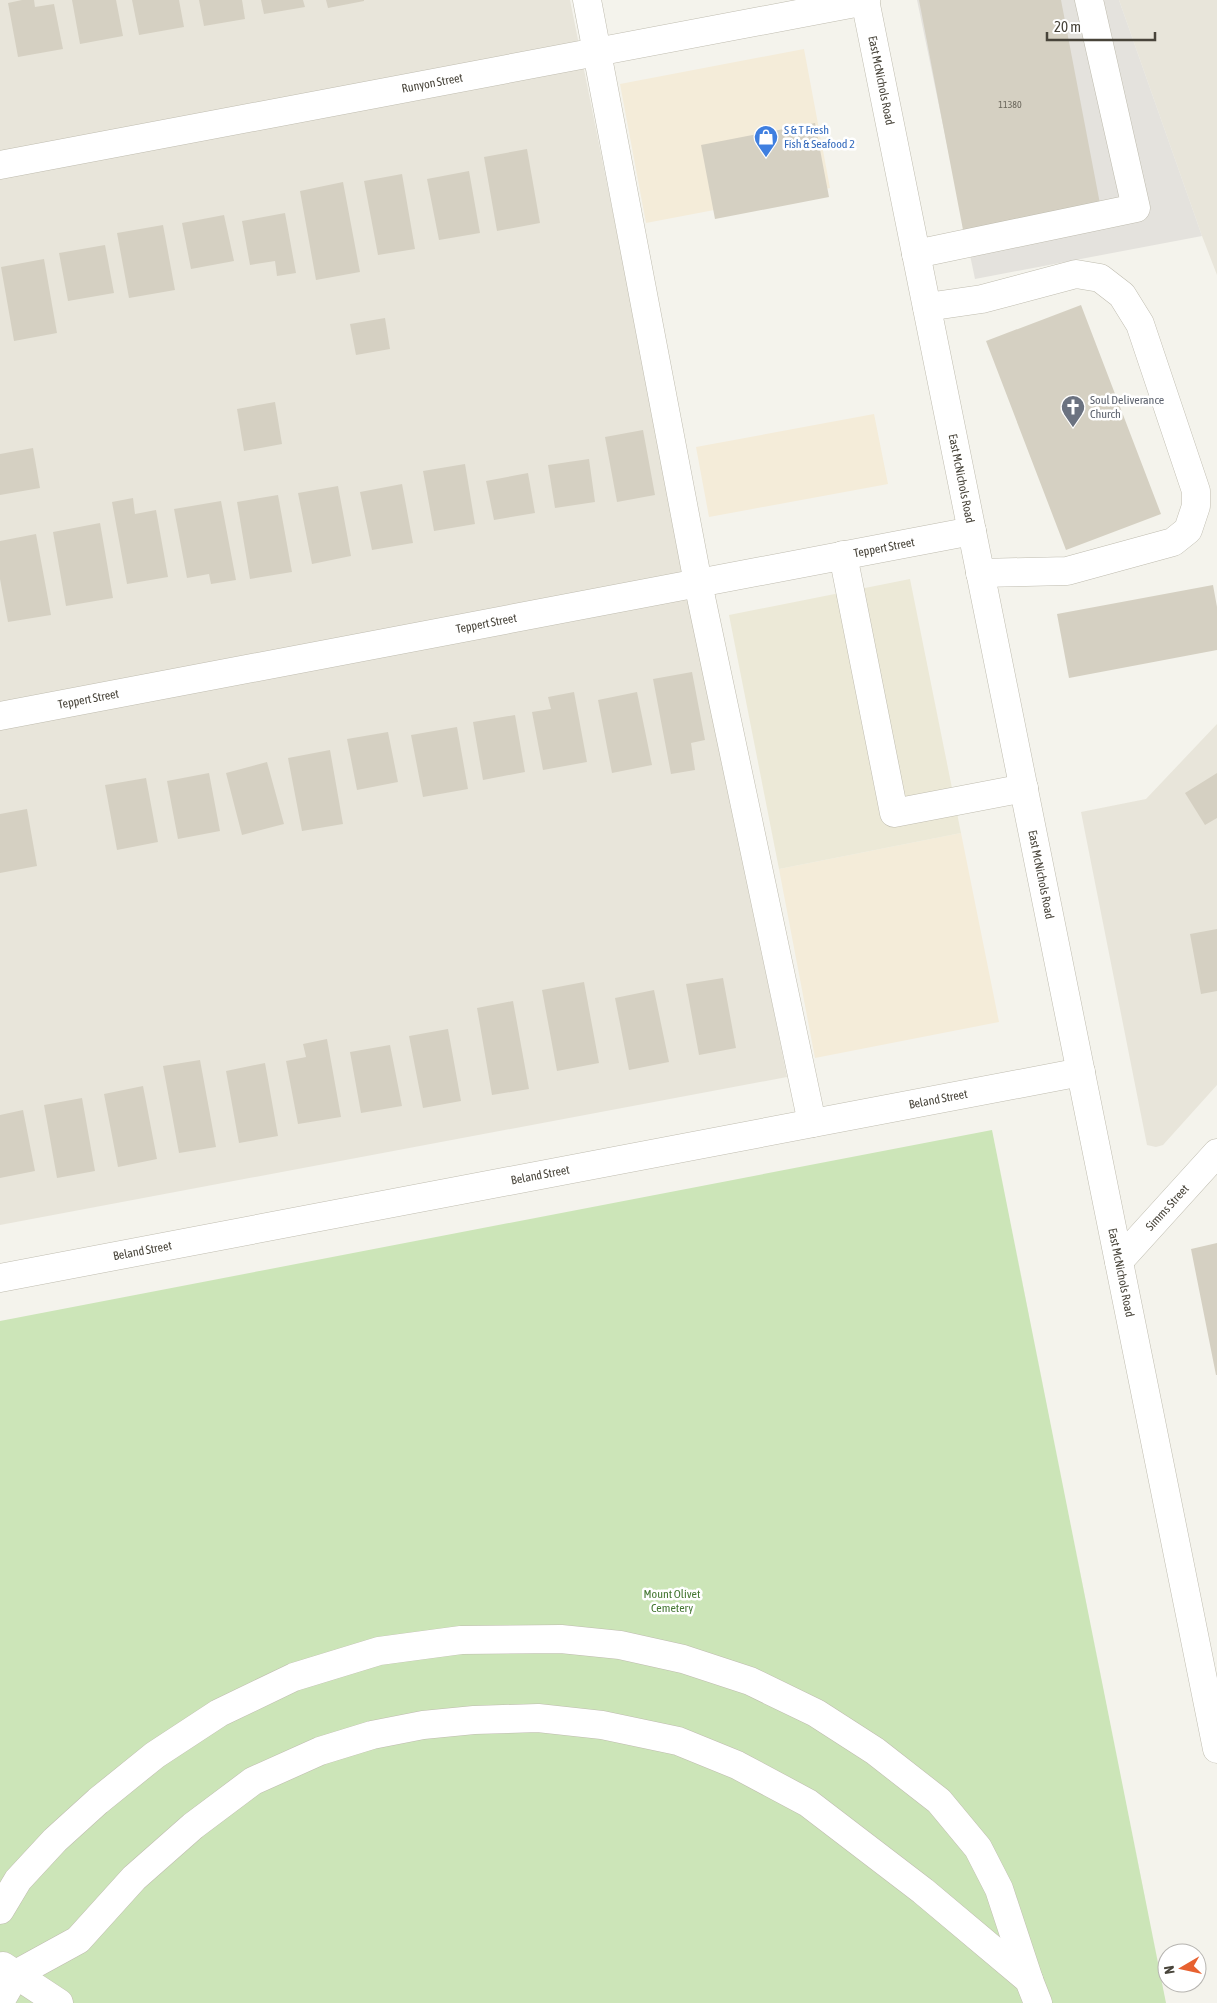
<svg xmlns="http://www.w3.org/2000/svg" width="1217" height="2003" font-family="'Asap Condensed',sans-serif">
  <style>
    .residential { fill: #e8e5da }
    .commercial { fill: #f4ecd9 }
    .industrial { fill: #e4e2dd }
    .education { fill: #ece9d7 }
    .green { fill: #cce5b8 }
    .building { fill: #d5d0c2 }
    .lines { fill: none; stroke-linecap: round; stroke-linejoin: round }
    .minor-casing { stroke: #bfbcaf; stroke-width: 29 }
    .minor { stroke: #fff; stroke-width: 28 }
    .labels { text-anchor: middle; stroke-width: 5; stroke-linejoin: round; paint-order: stroke }
    .number-label { font-size: 10px; fill: #6b675c }
    .street-label { font-size: 12px; fill: #48443a; stroke: #fff }
    .shop-label { font-size: 12px; fill: #366cbe; stroke: #fff; text-anchor: start }
    .worship-label { font-size: 12px; fill: #5b616d; stroke: #fff; text-anchor: start }
    .park-label { font-size: 12px; fill: #437631; stroke: #fff }
  </style>
  <rect width="100%" height="100%" fill="#f4f3ec"/>
  <path class="residential" d="M0,0H570L787,1077L0,1225Z
    M1119,0H1217V275L1202,236Z
    M1217,724V1085L1163,1145L1156,1147L1147,1145L1081,812L1146,799Z"/>
  <path class="commercial" d="M804,49L830,188L646,223L620,84Z
    M874,414L888,484L709,517L696,447Z
    M961,833L999,1022L815,1058L779,869Z"/>
  <path class="industrial" d="M917,0H1119L1202,236L975,279Z"/>
  <path class="education" d="M910,579L961,833L779,869L729,615Z"/>
  <path class="green" d="M992,1130L1166,2003H0V1321Z"/>
  <path class="building" d="M22,0H34L35,7L54,4L63,49L18,57L8,3Z
    M72,0H116L123,36L80,44Z
    M132,0H179L184,27L139,35Z
    M199,0H242L245,19L204,26Z
    M261,0H303L305,7L264,14Z
    M326,0H364V1L328,8Z
    M919,0H1061L1101,209L964,235Z
    M815,123L829,197L715,219L701,145Z
    M527,149L540,223L497,231L484,157Z
    M469,171L480,233L439,240L427,179Z
    M402,174L415,249L378,255L364,181Z
    M343,182L360,272L316,280L300,191Z
    M285,213L296,273L277,276L275,261L250,265L242,221Z
    M224,215L234,261L191,269L182,223Z
    M163,225L175,290L129,298L117,233Z
    M105,245L114,293L68,301L59,253Z
    M44,259L57,333L14,341L1,267Z
    M1081,305L1161,514L1066,550L986,341Z
    M385,318L390,349L356,355L350,324Z
    M275,402L282,444L244,451L237,409Z
    M643,430L655,495L617,502L605,437Z
    M33,448L40,488L0,495V454Z
    M589,459L595,502L555,508L548,465Z
    M465,464L475,524L434,531L423,471Z
    M528,473L535,513L494,520L486,481Z
    M402,484L413,543L372,550L360,492Z
    M338,486L351,556L312,564L298,493Z
    M278,495L292,572L250,579L237,502Z
    M133,498L135,514L156,510L168,577L127,584L112,502Z
    M221,501L236,580L211,584L209,574L187,578L174,509Z
    M100,523L113,598L66,606L53,532Z
    M36,534L51,615L8,622L0,579V541Z
    M1213,585L1217,607V650L1069,678L1057,614Z
    M692,672L705,740L691,743L695,770L671,774L653,679Z
    M574,692L587,762L543,770L532,712L551,709L548,697Z
    M637,692L652,765L612,773L598,700Z
    M515,715L525,772L483,780L473,722Z
    M457,727L468,789L423,797L411,735Z
    M388,732L398,782L357,790L347,739Z
    M330,750L343,824L302,831L288,758Z
    M267,762L284,824L242,835L226,773Z
    M209,773L220,831L178,839L167,781Z
    M1217,773V818L1205,825L1185,793Z
    M146,778L158,842L117,850L105,785Z
    M27,809L37,866L0,873V814Z
    M1217,929V991L1201,994L1190,934Z
    M723,978L736,1048L699,1055L686,984Z
    M584,982L599,1063L557,1071L542,990Z
    M654,990L669,1062L629,1070L615,998Z
    M513,1001L529,1089L492,1095L477,1008Z
    M448,1029L461,1101L423,1108L409,1036Z
    M327,1039L341,1117L298,1124L286,1061L306,1057L303,1044Z
    M390,1045L402,1106L361,1113L350,1052Z
    M200,1060L216,1147L179,1153L163,1066Z
    M265,1063L278,1136L239,1143L226,1071Z
    M143,1086L157,1159L118,1167L104,1094Z
    M82,1098L95,1171L57,1178L44,1105Z
    M23,1110L35,1171L0,1178V1115Z
    M1217,1243V1375H1216L1191,1249Z"/>
  <g class="lines">
    <g class="minor-casing">
      <g id="minor">
        <path d="M587,0L698,583L812,1123"/>
        <path id="s1" d="M865,0L1217,1749"/>
        <path id="s2" d="M0,165L866,1"/>
        <path d="M916,254L1136,208L1089,0"/>
        <path d="M927,307L982,299L1076,274L1100,278L1122,295L1140,324L1196,491V506L1188,530L1173,542L1067,571L980,573"/>
        <path d="M843,555L894,813L1024,788"/>
        <path id="s3" d="M0,716L972,531"/>
        <path id="s4" d="M1119,1261L1217,1153"/>
        <path id="s5" d="M0,1278L1081,1072"/>
        <path d="M0,1910L18,1880L55,1840L98,1801L155,1755L219,1713L294,1677L379,1651L461,1640L561,1639L620,1645L683,1659L750,1681L816,1713L875,1751L939,1801L978,1848L999,1889L1029,1980"/>
        <path d="M3,1966L59,2003"/>
        <path d="M0,2002L16,1974L78,1940L134,1878L193,1826L253,1781L320,1751L372,1735L423,1725L474,1720L538,1718L602,1725L678,1741L737,1765L808,1803L923,1891L1029,1980L1038,2003"/>
      </g>
    </g>
    <use href="#minor" class="minor"/>
  </g>
  <defs>
    <g id="shop-pin" transform="scale(1.25)"><path d="M0 17L-7.5 6A9.5 9.5 0 1 1 7.5 6Z" fill="#3f7fe0" stroke="#fff"/><path d="M-5-2.5h2.3a2.7 3.5 0 0 1 5.4 0H5L5.5 6h-11ZM-1.5-2.5h3a1.5 2.3 0 0 0-3 0Z" fill="#fff"/></g>
    <g id="church-pin" transform="scale(1.25)"><path d="M0 17L-7.5 6A9.5 9.5 0 1 1 7.5 6Z" fill="#6b7280" stroke="#fff"/><path d="M-1.2-6h2.4v3.5h3.3v2.4h-3.3V6h-2.4V-.1h-3.3v-2.4h3.3Z" fill="#fff"/></g>
  </defs>
  <g fill-rule="evenodd">
    <use href="#shop-pin" x="766" y="137"/>
    <use href="#church-pin" x="1073" y="407"/>
  </g>
  <g class="labels">
    <g class="number-label">
      <text x="1010" y="108">11380</text>
    </g>
    <g class="street-label">
      <text dy="4" stroke="none"><textPath href="#s1" startOffset="82">East McNichols Road</textPath></text>
      <text dy="4" stroke="none"><textPath href="#s2" startOffset="440">Runyon Street</textPath></text>
      <text dy="4" stroke="none"><textPath href="#s1" startOffset="488">East McNichols Road</textPath></text>
      <text dy="4" stroke="none"><textPath href="#s3" startOffset="900">Teppert Street</textPath></text>
      <text dy="4" stroke="none"><textPath href="#s3" startOffset="495">Teppert Street</textPath></text>
      <text dy="4" stroke="none"><textPath href="#s3" startOffset="90">Teppert Street</textPath></text>
      <text dy="4" stroke="none"><textPath href="#s1" startOffset="892">East McNichols Road</textPath></text>
      <text dy="4" stroke="none"><textPath href="#s5" startOffset="955">Beland Street</textPath></text>
      <text dy="4" stroke="none"><textPath href="#s5" startOffset="550">Beland Street</textPath></text>
      <text dy="4" stroke="none"><textPath href="#s4" startOffset="72">Simms Street</textPath></text>
      <text dy="4" stroke="none"><textPath href="#s5" startOffset="145">Beland Street</textPath></text>
      <text dy="4" stroke="none"><textPath href="#s1" startOffset="1298">East McNichols Road</textPath></text>
    </g>
    <g class="shop-label">
      <text x="784" y="134">S &amp; T Fresh<tspan x="784" dy="14">Fish &amp; Seafood 2</tspan></text>
    </g>
    <g class="worship-label">
      <text x="1090" y="404">Soul Deliverance<tspan x="1090" dy="14">Church</tspan></text>
    </g>
    <g class="park-label">
      <text x="672" y="1598">Mount Olivet<tspan x="672" dy="14">Cemetery</tspan></text>
    </g>
  </g>
  <g transform="translate(1182 1968) rotate(261)"><circle r="24" fill="#ffffff" stroke="#b6b4b0"/>
  <path d="M0-4L9 19L0 12L-9 19Z" fill="#e76130"/>
  <text y="-8" font-size="14" font-weight="bold" text-anchor="middle" fill="#48443a">N</text>
  </g>
  <path d="M1047 32v8h108v-8" fill="none" stroke="#48443a" stroke-width="2.5"/>
  <text x="1054" y="32" font-size="15" fill="#48443a" stroke="#ffffff" stroke-width="4" paint-order="stroke">20 m</text>
</svg>
